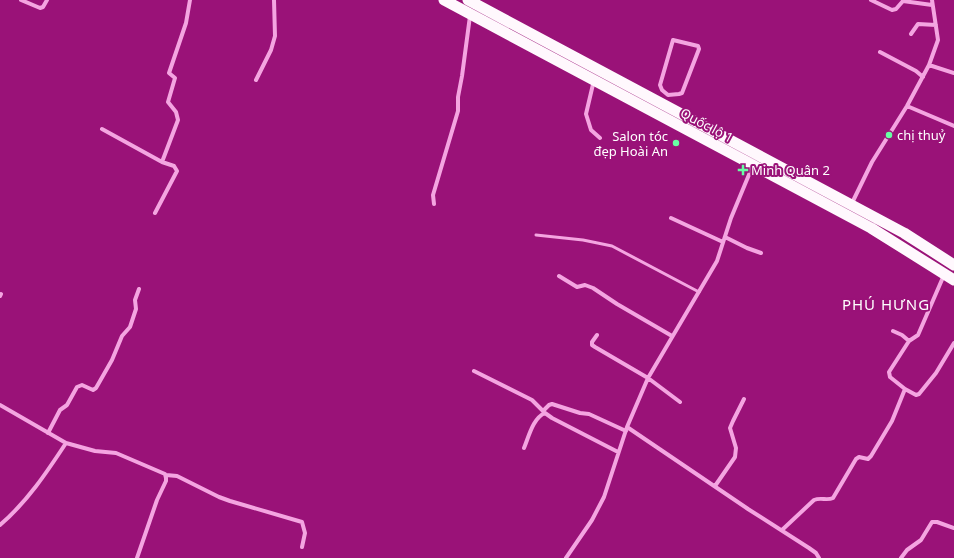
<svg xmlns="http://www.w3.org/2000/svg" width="954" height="558" font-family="'Noto Sans',sans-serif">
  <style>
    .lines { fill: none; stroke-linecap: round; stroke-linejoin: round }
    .service { stroke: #f4a5e1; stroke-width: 3 }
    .minor { stroke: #f4a5e1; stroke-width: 4 }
    .trunk { stroke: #fff8fd; stroke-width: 11 }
    .poi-dot { fill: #68ffa4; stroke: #9a1278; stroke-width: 1.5 }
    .labels { text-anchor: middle; stroke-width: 4; stroke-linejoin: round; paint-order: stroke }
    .street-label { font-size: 13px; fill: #fff; stroke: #9a1278 }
    .poi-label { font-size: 13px; fill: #fff; stroke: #9a1278; text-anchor: start }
    .quarter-label { font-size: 15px; letter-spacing: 1px; fill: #fff; stroke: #9a1278 }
  </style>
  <rect width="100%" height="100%" fill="#9a1278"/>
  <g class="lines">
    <path class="service" d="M536,235L583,240L612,246L699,292"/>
    <path class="minor" d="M21,0L40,8L43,7L47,0
      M871,0L892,10L896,9L903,1L932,5
      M911,34L918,24L936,25
      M673,40L698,46L699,49L682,93L679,94L668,95L662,90L660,85Z
      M880,52L916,71L923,77
      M929,65L954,73
      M256,80L271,50L275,36L274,0
      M594,80L586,114L591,130L600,138
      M907,106L954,126
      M102,129L162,162
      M852,203L872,162L907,106L929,65L938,40L932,0
      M434,204L433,195L458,111V97L462,76L470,16
      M155,213L177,171L174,166L162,162L178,120L176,112L168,102L175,78L169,73L186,23L190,0
      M671,218L723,242
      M725,237L747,248L761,253
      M559,276L577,287L585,285L593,288L617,304L672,336
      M0,296L1,294
      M893,331L902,335L909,341
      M597,335L592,342V345L595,347L648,378L680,402
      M474,371L532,400L545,413L552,418L618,452
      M905,389L890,377L889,372L909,341L918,335L944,275
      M0,405L66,443L95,451L116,453L165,474L166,478V481L157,500L137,558
      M543,411L549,405L552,404L580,413L589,414L626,431
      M627,427L748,509L809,548L816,553L819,558
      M48,433L60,410L67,405L77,387L82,385L93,390L96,388L112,360L122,336L130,327L136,309L135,300L139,289
      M524,448C529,436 533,418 545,413
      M166,475L177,476L219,497L230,501L302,522L305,533L302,547
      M715,486L735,457L736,448L730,428L733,421L744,399
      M0,525C27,502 47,472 66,443
      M782,530L814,500C821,497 827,501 833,498L856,459L859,457L868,459L871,456L892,421L905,389L916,395L919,394L936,373L954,343
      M566,558L592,520L604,497L627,427L648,378L717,261L731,218L753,165
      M901,558L907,550L921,540L932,522H937L954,528"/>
    <path class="trunk" d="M444,0L871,228L954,280
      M468,0L904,233L954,265"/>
  </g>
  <g class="poi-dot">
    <circle cx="889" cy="135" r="4"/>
    <circle cx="676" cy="143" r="4"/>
    <path d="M741 164h4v4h4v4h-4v4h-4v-4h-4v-4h4z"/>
  </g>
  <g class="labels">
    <g class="street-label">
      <text transform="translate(707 125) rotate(28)" y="5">Quốc lộ 1</text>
    </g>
    <g class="poi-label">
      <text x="897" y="140">chị thuỷ</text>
      <text x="668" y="141" text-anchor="end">Salon tóc<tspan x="668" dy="15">đẹp Hoài An</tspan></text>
      <text x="751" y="175">Minh Quân 2</text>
    </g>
    <g class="quarter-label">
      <text x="886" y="310">PHÚ HƯNG</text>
    </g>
  </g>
</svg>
